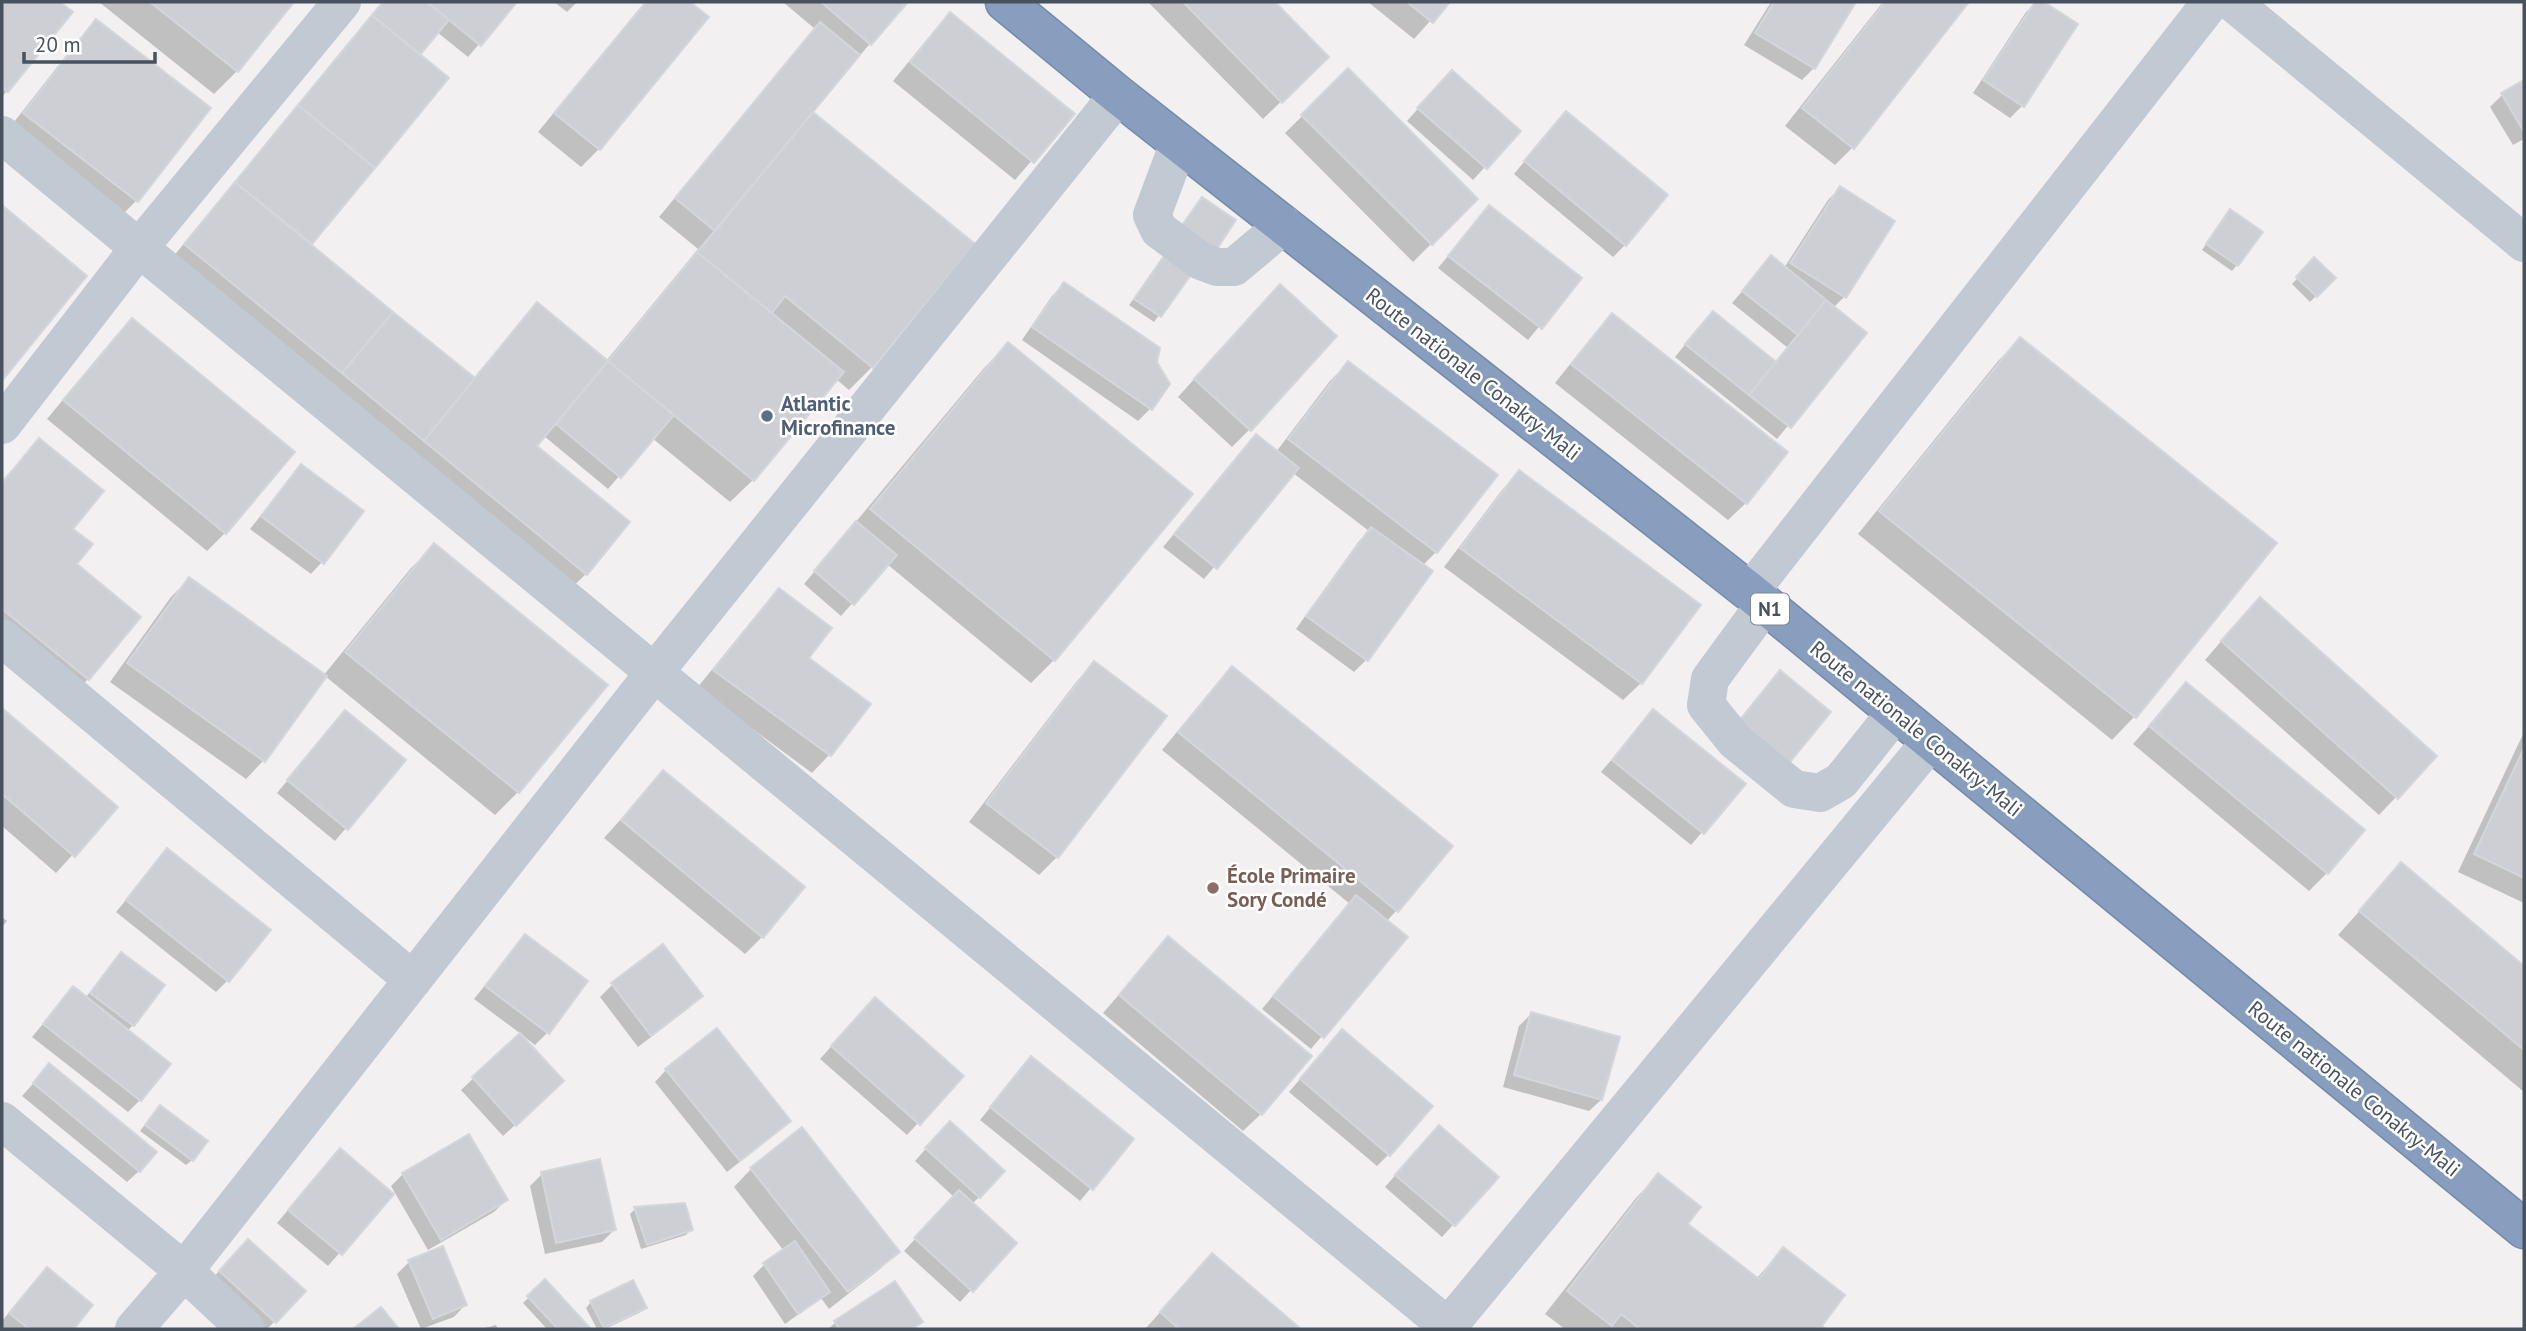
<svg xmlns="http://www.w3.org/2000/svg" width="2526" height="1331" font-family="'PT Sans',sans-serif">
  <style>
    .shadow { fill: #0003 }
    .building { fill: #cdcfd5; stroke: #d4d6db; stroke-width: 2 }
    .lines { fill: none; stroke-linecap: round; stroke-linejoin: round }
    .highway-casing { stroke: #7489aa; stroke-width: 41 }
    .minor { stroke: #c1c9d2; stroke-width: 38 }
    .highway { stroke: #889ebe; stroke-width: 38 }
    .service-dot { fill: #5c6f8a; stroke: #fff; stroke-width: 2.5 }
    .education-dot { fill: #8d6e63; stroke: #fff; stroke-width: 2.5 }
    .labels { text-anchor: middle; stroke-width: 5; stroke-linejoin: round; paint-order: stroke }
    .shield { fill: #fff; stroke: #7f868e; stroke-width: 2 }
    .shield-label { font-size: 19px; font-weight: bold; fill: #48525e }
    .street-label { font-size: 21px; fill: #48525e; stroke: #fff }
    .service-label { font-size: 21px; font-weight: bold; fill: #4e5e75; stroke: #fff; text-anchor: start }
    .education-label { font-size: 21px; font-weight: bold; fill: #785e54; stroke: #fff; text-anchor: start }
  </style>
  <rect width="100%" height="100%" fill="#f2f0f0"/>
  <path class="shadow" d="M4,2H58L70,12L2,97V5Z
    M99,2H292L237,71L214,94Z
    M383,2H515L468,57L437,32L418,55L447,79L309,245L473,379L520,322L537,305L606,361L698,249L659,217L815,29L783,2H906L811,112L973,244L872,367L849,390L836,379L753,480L730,502L652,438L608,489L544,436L535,447L586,574L568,591L168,263Z
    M554,2H577L567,12Z
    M645,2H688L707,18L599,149L581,167L538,132Z
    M1148,2H1273L1327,57L1263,119Z
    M1368,2H1447L1414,39Z
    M1771,2H1854L1814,68L1802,80L1744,45Z
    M1883,2H1967L1852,148L1835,165L1785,126Z
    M2037,2H2041L2076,25L2022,106L2010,118L1973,93L2026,12Z
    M950,15L1072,114L1015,180L893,81L933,32Z
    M97,22L136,201L119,218L7,131L79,39Z
    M1348,71L1476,199L1413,262L1285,133Z
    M2524,82V139L2513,145L2490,107L2502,95Z
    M1440,84L1518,131L1473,180L1407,121Z
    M1554,126L1625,245L1613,257L1514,174Z
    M1840,188L1893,222L1844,297L1833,308L1865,333L1777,439L1675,357L1701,325L1775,363L1788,348L1732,303L1771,258L1784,268L1828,200Z
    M2,207L85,276L2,378Z
    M1489,207L1579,278L1528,340L1438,268Z
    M2225,217L2237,265L2232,271L2202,250Z
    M2314,260L2333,278L2310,302L2292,284Z
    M1161,261L1190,273L1154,322L1129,305Z
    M1064,284L1150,409L1138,421L1022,340L1052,296Z
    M1262,304L1250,429L1232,447L1178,397Z
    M1613,316L1746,503L1728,520L1555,383L1595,333Z
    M132,320L225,533L207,551L47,419L114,338Z
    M2020,339L2275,544L2134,717L2112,740L1858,534L1998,361Z
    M1008,344L1191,494L1054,660L1031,683L887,564L841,616L804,584L985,367Z
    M1348,363L1436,552L1422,566L1430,571L1366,660L1354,672L1296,629L1359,541L1369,531L1293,473L1204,579L1163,547L1256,436L1276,452L1330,381Z
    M39,440L71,529L75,564L139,617L88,679L70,697L2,641V481Z
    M301,466L322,562L311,574L250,529Z
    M1519,472L1641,683L1623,700L1444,567L1502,490Z
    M434,546L518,792L495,815L325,676L263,761L246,779L110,682L171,597L189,579L323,676L411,568Z
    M779,591L807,658L868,704L829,755L812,773L697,688L762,608Z
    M2242,617L2396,797L2379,815L2205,660Z
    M1094,663L1057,857L1039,875L969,822L1077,681Z
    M1232,669L1397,910L1386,922L1405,937L1311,1049L1262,1009L1350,904L1162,750L1215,686Z
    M2186,684L2327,873L2309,891L2133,744Z
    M2,710L116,807L56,873L2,826Z
    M1653,711L1743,784L1691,845L1601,772Z
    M345,712L403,761L335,841L277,793Z
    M2524,732V903L2458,872Z
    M663,772L762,937L745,954L604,838Z
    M167,851L228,980L216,992L116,912Z
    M2401,865L2524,969V1092L2338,935Z
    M2,917L7,921L2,927Z
    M525,936L586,982L547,1033L535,1045L521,1034L520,1035L550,1093L503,1136L461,1090L521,1034L474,999Z
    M1168,938L1261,1114L1243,1131L1103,1013Z
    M662,946L701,996L689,1008L638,1047L600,997L612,985Z
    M121,955L133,1025L127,1031L140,1100L128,1112L32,1037L73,988L85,998Z
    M863,1011L918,1123L907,1135L820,1059Z
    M1531,1014L1601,1100L1589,1111L1503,1087L1519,1026Z
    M1331,1043L1389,1154L1377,1166L1289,1092Z
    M49,1066L139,1171L127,1182L22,1096Z
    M666,1070L777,1132L727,1172L655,1082Z
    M1020,1071L1132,1139L1080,1201L980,1120Z
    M154,1113L192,1160L186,1165L140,1131Z
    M938,1135L979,1197L972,1204L971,1290L960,1302L904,1251L954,1197L915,1161Z
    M1427,1139L1496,1177L1442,1237L1385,1187Z
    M329,1162L391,1194L328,1266L277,1223Z
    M751,1169L897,1252L880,1269L829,1309L821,1298L785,1324L753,1276L765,1264L784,1251L734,1187Z
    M403,1174L506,1200L494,1212L428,1250L391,1186Z
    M542,1174L614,1230L602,1242L545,1254L530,1186Z
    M1658,1175L1685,1224L1756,1279L1783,1249L1819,1326L1823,1329H1565L1545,1314L1636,1198Z
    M635,1209L691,1229L686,1235L641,1249L630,1214Z
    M236,1253L275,1321L267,1329H259L208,1283Z
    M1212,1255L1298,1329H1145Z
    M409,1262L465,1305L454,1317L421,1329L397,1274Z
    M35,1281L91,1306L71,1329H3L2,1321Z
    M545,1282L588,1329H547L523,1303Z
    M591,1302L645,1308L639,1313L605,1329H597L586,1308Z
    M920,1322L913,1329H828L835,1323Z
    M496,1325L498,1329H481Z"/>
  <path class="building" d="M5,2H60L73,12L8,92L2,87V5Z
    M150,2H294L238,72Z
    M383,2H427L449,20L420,55L372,15Z
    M427,2H517L481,46Z
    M646,2H690L709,17L600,150L554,113Z
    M821,2H908L871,45Z
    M1183,2H1275L1329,57L1282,103Z
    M1407,2H1450L1433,23Z
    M1774,2H1856L1815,69L1755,33Z
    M1885,2H1969L1854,149L1802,108Z
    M2035,2H2044L2078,24L2024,107L1983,80Z
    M950,12L1075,114L1034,163L910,62Z
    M372,15L449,78L375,168L298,105Z
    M96,19L211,108L138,202L23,113Z
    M820,22L860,55L715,231L675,198Z
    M1348,68L1478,199L1432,245L1301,115Z
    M1452,70L1521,131L1487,169L1417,108Z
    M2524,80V132L2501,93Z
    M298,105L375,168L312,244L235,182Z
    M1566,111L1668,195L1626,246L1524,161Z
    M813,112L975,244L873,368L785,296L772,313L697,252Z
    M235,182L393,312L342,373L184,244Z
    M1840,186L1895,221L1846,298L1790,263Z
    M1202,197L1236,220L1213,255L1178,231Z
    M2,205L87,276L2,381Z
    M1489,205L1582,278L1542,329L1448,256Z
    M2230,209L2263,232L2238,266L2206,244Z
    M697,252L844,372L754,481L608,361Z
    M1166,253L1193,272L1161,317L1134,299Z
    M1771,255L1826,300L1798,335L1742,291Z
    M2314,257L2336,278L2317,297L2296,277Z
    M1064,282L1160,348L1157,362L1170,384L1152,410L1032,327Z
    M1280,284L1337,336L1251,431L1194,379Z
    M1826,300L1867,333L1791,428L1749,395Z
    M537,302L608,361L537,446L630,522L587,575L424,441Z
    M1713,311L1776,362L1749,395L1685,344Z
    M393,312L475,378L424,441L342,373Z
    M1612,313L1788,452L1747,504L1571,364Z
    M132,318L295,452L226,534L63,400Z
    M2020,337L2277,543L2136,718L1879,511Z
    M1008,342L1193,494L1055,661L870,509Z
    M608,361L674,415L621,478L556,424Z
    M1348,361L1498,475L1437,553L1288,439Z
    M1256,434L1299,468L1217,569L1174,534Z
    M39,438L104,491L73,529L93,544L77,564L141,617L89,680L2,609V483Z
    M301,464L364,511L324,564L261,516Z
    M1519,470L1701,605L1642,684L1460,548Z
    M856,521L897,555L854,605L814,571Z
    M1371,527L1433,571L1368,661L1306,616Z
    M434,543L608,685L519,793L345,652Z
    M189,577L327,676L265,762L127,663Z
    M779,588L832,628L809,658L871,704L831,756L713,670Z
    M2260,597L2437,756L2398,799L2221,641Z
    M1094,661L1167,716L1058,858L986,803Z
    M1232,666L1453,846L1398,912L1178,732Z
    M1780,670L1831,712L1790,762L1739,721Z
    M2186,682L2365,830L2328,874L2149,726Z
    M2,708L118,807L75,857L2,794Z
    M1653,709L1746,784L1704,834L1612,760Z
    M345,710L406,760L348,830L287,780Z
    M2524,748V878L2474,854Z
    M663,770L805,887L763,938L621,820Z
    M167,848L271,930L229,982L126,900Z
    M2401,862L2524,966V1050L2359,911Z
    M1356,895L1408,937L1324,1038L1273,996Z
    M525,934L588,981L549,1034L485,986Z
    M1168,936L1312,1056L1262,1115L1119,995Z
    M663,944L703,996L651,1036L611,983Z
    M121,952L165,985L134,1026L90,993Z
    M73,986L171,1064L141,1101L43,1024Z
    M875,997L964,1076L920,1125L831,1046Z
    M1531,1012L1620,1037L1602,1100L1514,1075Z
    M717,1028L791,1121L740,1161L665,1069Z
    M1342,1029L1433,1106L1390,1156L1300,1079Z
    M520,1033L564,1081L516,1126L472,1077Z
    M1031,1056L1134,1139L1093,1190L990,1107Z
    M49,1063L157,1152L140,1172L33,1083Z
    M160,1105L208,1141L193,1161L145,1125Z
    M950,1121L1005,1171L980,1198L925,1148Z
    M1439,1125L1499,1177L1455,1226L1395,1175Z
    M802,1127L900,1252L848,1292L750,1168Z
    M469,1134L508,1200L441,1240L402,1173Z
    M340,1148L394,1194L342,1255L288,1210Z
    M600,1159L616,1230L556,1243L541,1172Z
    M1658,1173L1701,1207L1688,1224L1759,1279L1783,1247L1845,1295L1822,1326L1826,1329H1640L1621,1314L1612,1326L1567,1291Z
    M959,1190L1017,1243L973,1292L914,1238Z
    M685,1203L693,1230L647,1245L634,1207Z
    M248,1239L306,1291L276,1323L219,1271Z
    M795,1241L830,1292L798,1314L763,1263Z
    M443,1246L467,1305L433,1319L408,1260Z
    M1212,1253L1301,1329H1179L1160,1312Z
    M47,1267L93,1305L74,1329H29L9,1313Z
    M545,1279L591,1329H558L527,1296Z
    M633,1280L647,1308L604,1328L590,1301Z
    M895,1281L923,1322L912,1329H839L834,1321Z
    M381,1307L399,1329H353Z"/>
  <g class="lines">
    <g class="highway-casing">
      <path id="highway" d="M1005,2L1118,95L1750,592L2524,1229"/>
    </g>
    <path class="minor" d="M2232,2L2524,243
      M2,135L1451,1329
      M1179,143L1152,215L1159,230L1201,261L1217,267H1234L1284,225
      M2,425L139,248L342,2
      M1750,592L2211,2
      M1765,604L1710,679L1706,705L1735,741L1794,789L1820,793L1841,781L1896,712
      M2,638L413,980
      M2,1121L184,1271L246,1329
      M134,1329L184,1271L654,673L1118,95
      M1446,1329L1931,741"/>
    <use href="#highway" class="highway"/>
  </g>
  <circle class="service-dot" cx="767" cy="416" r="7"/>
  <circle class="education-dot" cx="1213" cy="888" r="7"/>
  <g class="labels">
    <rect class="shield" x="1751" y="593.5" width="38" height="31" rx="5"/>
    <g class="shield-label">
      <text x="1770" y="616">N1</text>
    </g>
    <g class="street-label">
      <text transform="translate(1473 374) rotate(38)" y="7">Route nationale Conakry-Mali</text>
      <text transform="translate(1916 729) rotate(39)" y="7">Route nationale Conakry-Mali</text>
      <text transform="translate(2354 1089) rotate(39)" y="7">Route nationale Conakry-Mali</text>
    </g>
    <g class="service-label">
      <text x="781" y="411">Atlantic<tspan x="781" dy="24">Microfinance</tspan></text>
    </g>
    <g class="education-label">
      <text x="1227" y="883">École Primaire<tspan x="1227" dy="24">Sory Condé</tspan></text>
    </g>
  </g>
  <rect width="2526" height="1331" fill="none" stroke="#48525e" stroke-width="7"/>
  <path d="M24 52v10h131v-10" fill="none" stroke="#48525e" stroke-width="3.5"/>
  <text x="35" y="52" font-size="21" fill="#48525e" stroke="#ffffff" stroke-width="5" paint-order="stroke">20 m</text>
</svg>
